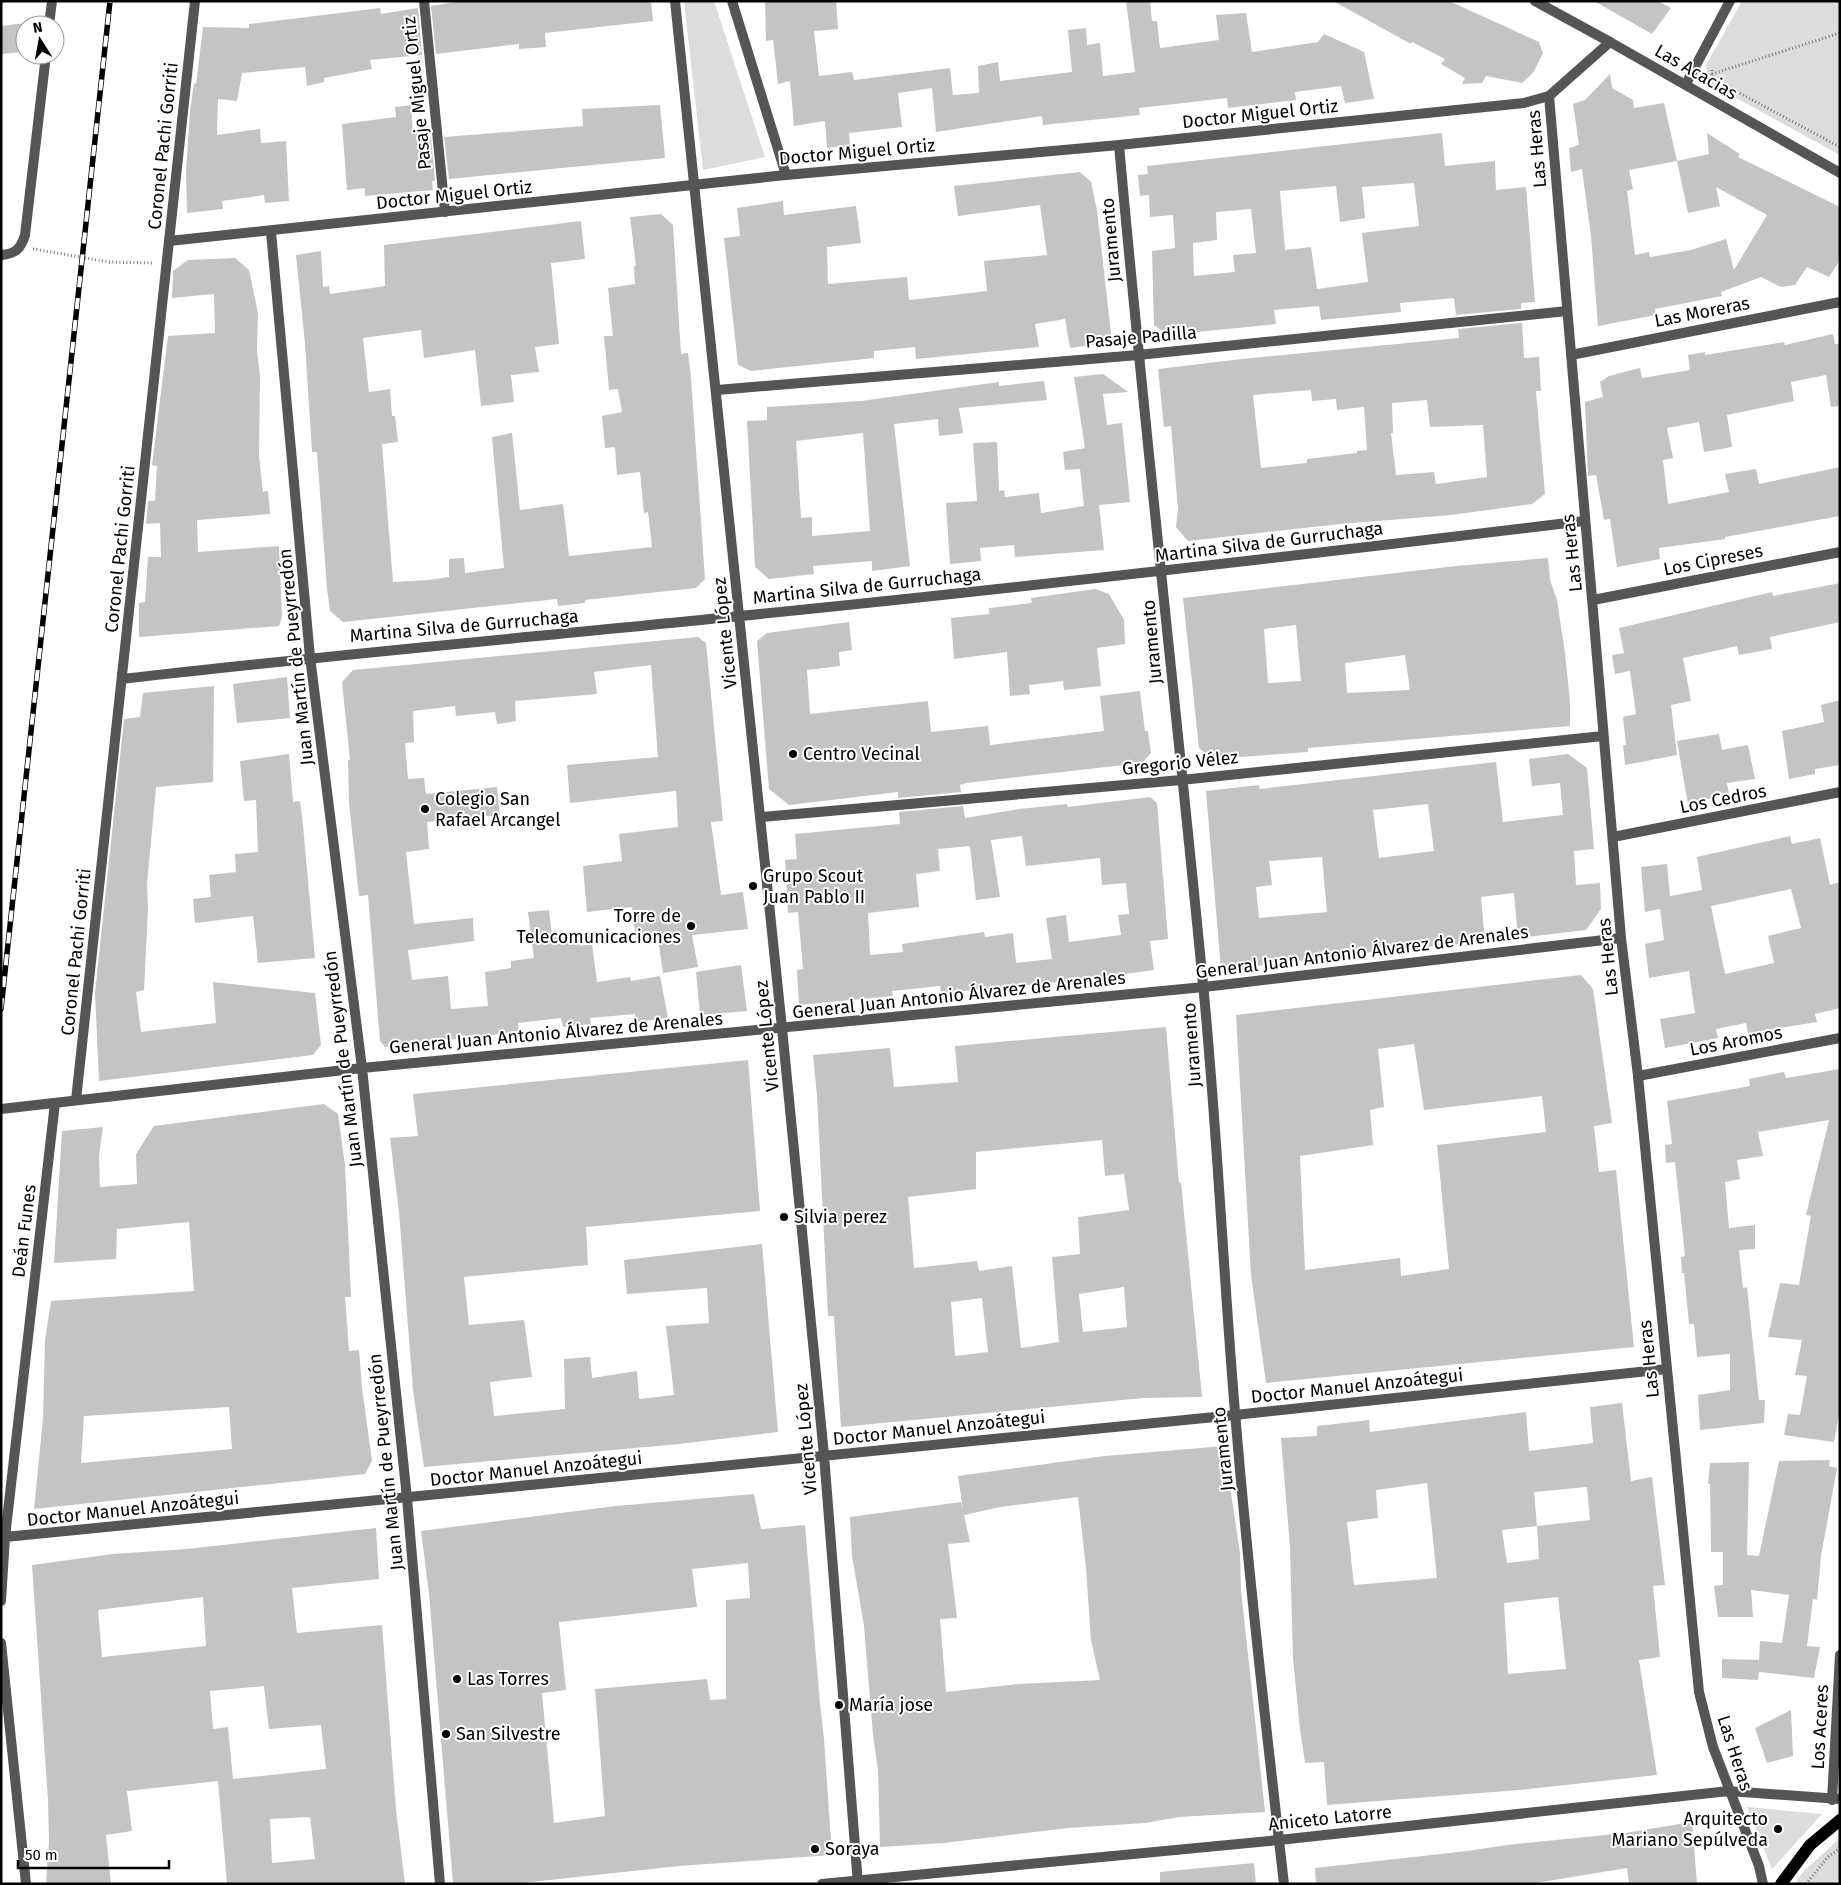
<svg xmlns="http://www.w3.org/2000/svg" width="1841" height="1885" font-family="'Fira Sans',sans-serif">
  <style>
    .green { fill: #dcdcdc }
    .building { fill: #c4c4c4; fill-rule: evenodd }
    .lines { fill: none; stroke-linecap: round; stroke-linejoin: round }
    .path { stroke: #777; stroke-width: 3; stroke-dasharray: 1 2.5; stroke-linecap: butt }
    .service { stroke: #555; stroke-width: 10 }
    .minor { stroke: #555; stroke-width: 10 }
    .tertiary { stroke: #555; stroke-width: 10 }
    .primary { stroke: #000; stroke-width: 12 }
    .rail-casing { stroke: #000; stroke-width: 5.5 }
    .rail { stroke: #fff; stroke-width: 4; stroke-dasharray: 11; stroke-linecap: butt }
    .poi-dot { fill: #000; stroke: #fff; stroke-width: 2 }
    .labels { text-anchor: middle; stroke-width: 4; stroke-linejoin: round; paint-order: stroke }
    .street-label { font-size: 18px; fill: #000; stroke: #fff }
    .poi-label { font-size: 18px; fill: #000; stroke: #fff; text-anchor: start }
  </style>
  <rect width="100%" height="100%" fill="#fff"/>
  <path class="green" d="M684,1H714L765,157L703,170Z
    M1742,1H1840V155L1716,87L1707,78L1706,65Z
    M1747,1807L1822,1814L1772,1869Z
    M1840,1838V1884H1795L1803,1872Z"/>
  <path class="building" d="M461,1H651L653,21L545,33L546,47L519,49V44L436,54L431,6Z
    M765,1H836L838,29L814,31L819,76L852,72L854,80L950,68L953,95L979,93L978,66L998,62L1000,81L1072,72L1068,30L1086,28L1087,45L1100,43L1103,76L1135,72L1126,1H1150L1152,21H1157L1160,48L1219,40L1216,15L1246,13L1252,52L1318,42L1324,34L1364,52L1374,99L1345,103L1341,86L1295,92L1296,100L1228,108L1227,98L1139,108L1140,115L1043,125L1042,116L936,132L932,88L898,93L902,127L849,133L850,145L827,148L825,121L794,126L790,81L778,84L773,40L766,41Z
    M1333,1H1449L1539,42L1543,53L1533,73L1522,83L1486,76L1482,83L1462,84L1465,78L1441,64L1445,59L1412,42L1411,44Z
    M1594,1H1658L1671,8L1652,34Z
    M380,8L381,14L418,8L422,55L370,60L372,69L324,78V82L307,86L305,67L242,73L237,101L218,99L217,135L260,129L261,143L286,141L289,201L265,203L264,195L222,201L223,209L187,213L186,172L190,111L194,83L196,84L203,27L249,28V24Z
    M25,23L23,52L1,54V26Z
    M1610,74L1612,88L1633,100L1634,108L1664,103L1677,161L1709,154L1707,133L1740,154L1738,157L1840,207V260L1829,277L1807,267L1795,285L1781,287L1761,277L1721,292L1722,296L1655,309L1656,315L1598,326L1591,236L1582,169L1571,172L1569,148L1579,145L1573,104L1585,100ZM1677,161L1688,213L1720,206L1716,187L1767,215L1734,270L1726,239L1691,250L1650,257L1649,252L1635,255L1627,191L1633,189L1629,170Z
    M411,105L413,134L428,132L429,138H431L435,181H432L433,190L365,196V188L347,190L342,124L396,117L395,107Z
    M660,105L665,158L449,179L444,137L583,126L582,109Z
    M1442,133L1445,166L1495,161L1496,190L1526,187L1535,302L1521,303V309L1456,315L1454,298L1400,303L1401,312L1321,320L1319,306L1274,310L1276,324L1167,335L1154,325L1152,251L1175,248L1173,215L1150,217L1149,195L1140,196L1138,175L1148,174L1147,166ZM1414,183L1419,226L1362,233L1368,282L1317,289L1311,247L1285,250L1280,191L1336,186L1340,222L1365,218L1362,187ZM1251,209L1256,253L1233,255L1235,272L1194,276L1193,243L1217,240L1216,212Z
    M1080,172L1091,182L1097,210L1112,342L1070,348L1065,319L1035,324L1039,347L916,359L915,347L874,351V358L751,371L738,365L724,238L740,236L737,208L783,201L784,215L856,206L861,243L827,247L828,284L907,277L909,300L937,297L987,291L984,261L1047,255L1040,205L958,216L954,186Z
    M661,214L673,225L681,354L688,353L691,378L705,579L696,588L585,600V603L558,606L557,599L343,622L330,611L327,589L317,452H312L305,343L296,255L321,251L323,287L329,286L330,294L385,286L384,245L581,221L585,259L551,263L559,344L535,347L539,372L511,375L514,402L481,406L475,350L424,358L421,330L363,338L369,392L390,389L392,416H395L398,442L382,444L393,582L429,580L449,577V559L464,558L465,573L504,568L492,437L512,433L520,510L563,504L569,556L652,547L648,512L644,513L640,472L617,475L615,447L605,448L602,416L622,412L618,389L609,390L604,336H613L608,288L635,284L634,266H636L630,217Z
    M235,258L249,270L258,313L257,351L260,376L259,456L263,492L268,491L270,514L197,520L198,552L279,546L282,617L279,626L139,637V603L145,602L148,557H161L160,523L146,524L148,501H155L157,466L152,465L168,336L215,333L214,294L172,298L173,271L188,260Z
    M1522,323L1524,358L1539,357L1541,391H1536L1545,494L1532,504L1451,515L1340,524L1188,541L1176,527L1178,509L1171,426L1164,427L1158,369L1242,359L1459,338L1458,329ZM1311,390L1312,401L1336,399L1337,410L1364,407L1367,450L1357,451V453L1307,459V463L1261,468L1253,395ZM1427,400L1430,427L1483,425L1487,477L1436,484L1434,472L1396,475L1391,433H1393L1392,403Z
    M1833,334L1835,344H1840V406L1831,407L1826,375L1791,382L1794,401L1727,415L1732,447L1704,452L1699,422L1667,428L1673,458L1663,460L1668,504L1729,492L1725,474L1756,469L1759,484L1840,467V516L1725,537V539L1659,548L1660,559L1617,567L1610,519L1604,520L1596,475L1588,476L1585,402L1603,397L1600,382L1609,376L1640,368L1642,378L1690,370L1688,355L1705,352V355L1784,342L1785,345Z
    M1103,374L1128,392L1103,394L1107,425L1122,423L1130,502L1099,505L1104,550L1015,557L1014,545L980,548L981,561L950,564L946,503L977,501L973,443L997,442L999,491L1004,490L1005,497L1039,493L1041,513L1084,506L1080,469L1065,470L1063,452L1085,448L1074,377Z
    M1044,381L1047,400L959,408L963,433L939,436L938,419L894,424L910,566L872,571V561L813,566L814,574L769,579L755,567L747,421L767,420V407L861,401L999,382V386ZM863,433L870,531L812,536V517L801,518L796,441Z
    M1548,558L1550,580L1557,600L1565,653L1570,702V726L1308,748V752L1212,759L1199,748L1183,598L1456,566ZM1296,625L1301,681L1268,683L1264,629ZM1405,655L1410,690L1347,693L1345,663Z
    M1840,583V622L1770,637L1772,649L1739,655L1737,646L1683,658L1691,701L1671,705L1677,755L1625,765L1623,745H1626L1623,717L1636,714L1630,671L1615,674L1612,655L1624,653L1619,628L1772,592L1773,596Z
    M1095,589L1109,594L1124,620L1125,644L1097,648L1101,686L1064,690L1063,681L1029,685L1030,694L1010,696L1007,652L954,659L951,618L989,614V608L1032,603L1031,598Z
    M849,622L852,650L839,652L840,666L807,670L810,714L928,701L931,732L988,726L990,745L1104,731L1100,696L1140,691L1145,731H1148L1151,753L1142,763L966,783L960,785L961,792L898,798V792L789,805L769,789L757,641L767,633Z
    M698,637L706,643L723,821L711,822L721,895L743,892L748,929L692,935L698,967L663,973L658,938L636,940L632,907L587,912L583,866L622,861L619,834L678,827L676,791L570,803L567,765L658,757L651,665L594,672L597,694L515,701L516,721L497,724L495,712L456,716L455,706L413,711L414,742L405,743L408,779L424,778L426,794L497,787L500,815L427,822L429,849L406,852L414,924L473,918L474,941L408,950L412,980L448,976L451,1009L488,1006L485,972L511,968V961L534,958L528,912L549,910L552,936L578,932L580,946L592,944L597,982L630,977L631,981L660,976L668,1018L636,1022L635,1014L590,1018L591,1024L563,1027L561,1018L518,1023L519,1032L385,1047L380,1041L368,895L359,896L349,803L348,760H350L342,682L353,670Z
    M287,677L290,718L237,723L233,684Z
    M214,686L213,782L156,787L147,884L148,909L144,990L136,992L141,1032L216,1023L213,982L315,993L321,1045L313,1055L99,1081L95,993L124,719L140,717L143,693Z
    M1840,700V765L1815,769V774L1789,779L1782,731L1824,722L1821,705Z
    M1719,734L1722,750L1748,745L1755,779L1727,783L1729,794L1688,804L1677,741Z
    M289,754L293,802L300,801L303,825L315,958L258,963L253,916L195,923L193,899L211,897L209,875L236,872L235,854L258,852L256,800L244,801L240,761Z
    M1568,754L1587,768L1594,849L1574,851L1576,885L1600,883L1601,909L1586,930L1518,938L1514,893L1481,897L1485,942L1389,950L1221,970L1206,791L1259,785L1260,789L1496,762L1503,822L1563,815L1560,783L1532,786L1529,759ZM1428,804L1434,851L1379,858L1373,810ZM1322,857L1327,912L1259,918L1256,887L1272,885L1269,861Z
    M1150,797L1157,803L1168,939L1150,941L1154,970L1080,980L941,993L940,986L892,991L893,996L799,1005L797,970L803,969L798,912L788,913L785,860L797,859L795,834L900,824L899,812L963,806L965,818L1019,809L1067,804L1068,807ZM1022,836L1026,866L1100,858L1102,885L1126,883L1129,914L1118,915L1121,935L1069,942L1066,915L1046,918L1052,959L1016,963L1013,933L985,937L984,932L902,944L903,952L870,955L868,913L919,907L916,874L940,871L938,849L970,846L976,900L1000,897L991,840Z
    M1790,836L1792,844L1820,838L1830,885L1840,882V1008L1815,1014L1817,1022L1748,1033L1746,1023L1716,1029L1718,1038L1665,1048L1660,1019L1695,1013L1689,971L1649,978L1645,944L1664,940L1660,909L1645,912L1641,867L1667,864L1670,896L1702,890L1697,857ZM1791,889L1801,928L1768,936L1774,963L1725,974L1711,906Z
    M741,965L747,1011L700,1015L696,972Z
    M1581,975L1593,989L1612,1123L1594,1126L1599,1172L1616,1170L1634,1347L1266,1383L1251,1275L1236,1015ZM1414,1044L1424,1110L1542,1096L1546,1132L1437,1145L1449,1269L1401,1276L1400,1258L1305,1270L1300,1156L1373,1145L1370,1110L1384,1107L1378,1049Z
    M1166,1027L1179,1183L1181,1182L1202,1397L1143,1398L841,1427L834,1316H828L817,1095L813,1055L890,1048L894,1087L958,1082L955,1046ZM1102,1140L1105,1176L1124,1174L1129,1210L1078,1217L1080,1254L1052,1257L1059,1342L1021,1348L1012,1266L979,1271L977,1261L914,1268L908,1197L976,1189V1152ZM1124,1287L1127,1327L1083,1332L1079,1294ZM982,1298L988,1352L955,1356L951,1302Z
    M748,1060L760,1211L586,1227L588,1265L464,1277L469,1325L524,1320L532,1377L490,1382L494,1416L565,1409L564,1359L590,1357L592,1378L637,1371L639,1399L674,1395L666,1326L709,1323L707,1288L627,1294L624,1260L762,1244L778,1432L679,1444L424,1467L413,1390L399,1212L390,1138L418,1136L413,1094Z
    M1840,1069V1410L1834,1442L1784,1435L1788,1414L1800,1415L1807,1376L1795,1375L1802,1340L1768,1337L1780,1283L1799,1285L1811,1216L1806,1215L1829,1120L1758,1132L1763,1156L1737,1160L1740,1179L1725,1182L1729,1228L1755,1225V1249L1739,1250L1743,1288L1747,1287L1759,1400H1765L1764,1423L1700,1430L1698,1395L1730,1390V1354L1697,1357L1694,1324H1689L1684,1273H1682L1681,1257L1685,1256L1675,1162L1666,1163L1665,1145L1672,1144L1667,1101L1750,1086L1749,1079L1784,1072L1786,1078Z
    M324,1104L338,1114L345,1165L351,1297H345L349,1351L359,1350L362,1388L372,1461L365,1474L34,1509L43,1419L45,1340L51,1301L194,1291L189,1222L117,1229L116,1259L54,1263L62,1131L103,1127L99,1156L100,1187L137,1184L136,1154L154,1126ZM229,1407L232,1449L81,1463L84,1416Z
    M1622,1403L1631,1481L1652,1477L1665,1585L1653,1586L1660,1657L1639,1660L1657,1775L1519,1790L1327,1805L1324,1762L1305,1763L1300,1729L1293,1659L1290,1547L1281,1438L1317,1436V1426L1369,1420L1370,1432L1526,1412L1529,1451L1593,1443L1590,1407ZM1427,1483L1437,1578L1354,1585L1347,1522L1378,1518L1376,1490ZM1587,1487L1590,1520L1537,1526L1534,1492ZM1537,1526L1539,1559L1507,1563L1502,1530ZM1558,1597L1566,1669L1508,1674L1504,1603Z
    M1224,1446L1240,1553L1241,1590L1265,1812L1179,1817L1145,1823L1068,1828L944,1843L880,1847L878,1770L873,1735L864,1626L852,1556L850,1517L961,1502L963,1510L958,1476L1105,1456ZM1078,1497L1086,1568L1091,1640L1100,1680L1018,1684L946,1692L940,1619L957,1618L948,1544L970,1542L964,1515L1000,1507Z
    M1830,1460L1829,1466L1837,1468L1821,1556L1817,1600L1813,1599L1807,1646L1820,1647L1814,1678L1759,1672L1758,1680L1722,1678V1659L1759,1660L1760,1641L1782,1643L1789,1595L1751,1590L1753,1617H1718L1714,1586L1723,1585V1552H1711L1710,1484H1708L1710,1463L1749,1462L1747,1555L1759,1556L1779,1461Z
    M754,1494L761,1529L805,1525L820,1704L824,1739L832,1855L679,1866L512,1884H453L429,1594L421,1531L616,1506ZM748,1563L750,1598L726,1600V1699L710,1700L707,1679L595,1689L605,1816L554,1823L542,1693L566,1690L559,1622L697,1607L692,1569Z
    M376,1528L379,1579L292,1588L297,1633L382,1625L396,1810L405,1884H227L218,1781L127,1791L132,1831L106,1835L111,1884H46L49,1842L48,1800L32,1565L113,1554L187,1549ZM203,1597L206,1646L102,1657L98,1610ZM264,1686L269,1729L321,1725L326,1769L233,1779L228,1727L213,1729L210,1691ZM310,1817L315,1859L272,1863L270,1819Z
    M1791,1710L1793,1756L1767,1763L1755,1728Z
    M1692,1822L1697,1884H1629L1627,1868L1530,1884H1316L1315,1868L1467,1851L1507,1845L1625,1833Z
    M1254,1863L1256,1884H1160V1872Z"/>
  <g class="lines">
    <path class="path" d="M1712,70V74L1717,81L1840,147
      M1712,74L1840,33
      M33,249L109,262L154,263
      M1806,1884L1828,1857L1840,1848"/>
    <path class="service" d="M424,1L445,212"/>
    <path class="minor" d="M1535,1L1610,42
      M49,25L52,1
      M1549,96L1621,938
      M1119,145C1144,425 1176,704 1203,984C1217,1126 1223,1270 1235,1412C1248,1570 1266,1727 1284,1884
      M1,255C16,254 21,248 25,235L46,55
      M1571,355L1840,302
      M717,390L1138,355L1567,311
      M1593,600L1840,552
      M122,679C328,655 534,637 740,616C1022,588 1303,555 1584,521
      M761,817L1181,780L1603,736
      M1613,837L1840,792
      M782,1028L824,1455L858,1884
      M1638,1076L1840,1038
      M76,1100L195,1
      M5,1537L1235,1415L1667,1369
      M1,1601L5,1537L55,1103
      M1,1643L26,1884
      M1832,1800L1840,1655"/>
    <path class="tertiary" d="M675,1L782,1028
      M732,1L786,175
      M1686,84L1730,1
      M271,232L310,657L362,1068L407,1498L440,1884
      M169,241L786,175L1119,145L1524,103L1549,96L1610,42L1840,173
      M1,1109L362,1068L1204,987L1621,938L1638,1076L1699,1692L1713,1747L1759,1866L1763,1884
      M822,1884L1279,1840L1729,1791L1840,1799"/>
    <path class="primary" d="M1781,1884L1810,1845L1840,1820"/>
    <g class="rail-casing">
      <path id="rail" d="M1,1009L110,1"/>
    </g>
    <use href="#rail" class="rail"/>
  </g>
  <g class="poi-dot">
    <circle cx="793" cy="754" r="5"/>
    <circle cx="425" cy="809" r="5"/>
    <circle cx="753" cy="886" r="5"/>
    <circle cx="691" cy="926" r="5"/>
    <circle cx="784" cy="1217" r="5"/>
    <circle cx="457" cy="1679" r="5"/>
    <circle cx="839" cy="1705" r="5"/>
    <circle cx="446" cy="1734" r="5"/>
    <circle cx="1778" cy="1829" r="5"/>
    <circle cx="815" cy="1849" r="5"/>
  </g>
  <g class="labels">
    <g class="street-label">
      <text transform="translate(1696 72) rotate(30)" y="6">Las Acacias</text>
      <text transform="translate(417 93) rotate(-96)" y="6">Pasaje Miguel Ortiz</text>
      <text transform="translate(1260 114) rotate(-6)" y="6">Doctor Miguel Ortiz</text>
      <text transform="translate(163 146) rotate(-84)" y="6">Coronel Pachi Gorriti</text>
      <text transform="translate(1537 149) rotate(-95)" y="6">Las Heras</text>
      <text transform="translate(857 152) rotate(-5)" y="6">Doctor Miguel Ortiz</text>
      <text transform="translate(454 195) rotate(-6)" y="6">Doctor Miguel Ortiz</text>
      <text transform="translate(1111 240) rotate(-95)" y="6">Juramento</text>
      <text transform="translate(1702 312) rotate(-11)" y="6">Las Moreras</text>
      <text transform="translate(1141 337) rotate(-5)" y="6">Pasaje Padilla</text>
      <text transform="translate(1269 542) rotate(-7)" y="6">Martina Silva de Gurruchaga</text>
      <text transform="translate(120 549) rotate(-84)" y="6">Coronel Pachi Gorriti</text>
      <text transform="translate(1572 553) rotate(-96)" y="6">Las Heras</text>
      <text transform="translate(1713 560) rotate(-11)" y="6">Los Cipreses</text>
      <text transform="translate(867 586) rotate(-6)" y="6">Martina Silva de Gurruchaga</text>
      <text transform="translate(464 626) rotate(-5)" y="6">Martina Silva de Gurruchaga</text>
      <text transform="translate(725 633) rotate(-96)" y="6">Vicente López</text>
      <text transform="translate(1152 642) rotate(-95)" y="6">Juramento</text>
      <text transform="translate(296 657) rotate(-96)" y="6">Juan Martín de Pueyrredón</text>
      <text transform="translate(1180 763) rotate(-6)" y="6">Gregorio Vélez</text>
      <text transform="translate(1723 799) rotate(-11)" y="6">Los Cedros</text>
      <text transform="translate(76 952) rotate(-84)" y="6">Coronel Pachi Gorriti</text>
      <text transform="translate(1362 952) rotate(-7)" y="6">General Juan Antonio Álvarez de Arenales</text>
      <text transform="translate(1608 957) rotate(-96)" y="6">Las Heras</text>
      <text transform="translate(959 995) rotate(-6)" y="6">General Juan Antonio Álvarez de Arenales</text>
      <text transform="translate(556 1033) rotate(-5)" y="6">General Juan Antonio Álvarez de Arenales</text>
      <text transform="translate(767 1036) rotate(-96)" y="6">Vicente López</text>
      <text transform="translate(1736 1041) rotate(-11)" y="6">Los Aromos</text>
      <text transform="translate(1192 1045) rotate(-94)" y="6">Juramento</text>
      <text transform="translate(343 1059) rotate(-97)" y="6">Juan Martín de Pueyrredón</text>
      <text transform="translate(24 1231) rotate(-83)" y="6">Deán Funes</text>
      <text transform="translate(1649 1359) rotate(-96)" y="6">Las Heras</text>
      <text transform="translate(1357 1386) rotate(-6)" y="6">Doctor Manuel Anzoátegui</text>
      <text transform="translate(939 1428) rotate(-6)" y="6">Doctor Manuel Anzoátegui</text>
      <text transform="translate(806 1439) rotate(-95)" y="6">Vicente López</text>
      <text transform="translate(1223 1449) rotate(-96)" y="6">Juramento</text>
      <text transform="translate(386 1462) rotate(-96)" y="6">Juan Martín de Pueyrredón</text>
      <text transform="translate(536 1469) rotate(-6)" y="6">Doctor Manuel Anzoátegui</text>
      <text transform="translate(133 1509) rotate(-6)" y="6">Doctor Manuel Anzoátegui</text>
      <text transform="translate(1820 1727) rotate(-87)" y="6">Los Aceres</text>
      <text transform="translate(1735 1753) rotate(72)" y="6">Las Heras</text>
      <text transform="translate(1330 1818) rotate(-6)" y="6">Aniceto Latorre</text>
    </g>
    <g class="poi-label">
      <text x="803" y="760">Centro Vecinal</text>
      <text x="435" y="805">Colegio San<tspan x="435" dy="21">Rafael Arcangel</tspan></text>
      <text x="763" y="882">Grupo Scout<tspan x="763" dy="21">Juan Pablo II</tspan></text>
      <text x="681" y="922" text-anchor="end">Torre de<tspan x="681" dy="21">Telecomunicaciones</tspan></text>
      <text x="794" y="1223">Silvia perez</text>
      <text x="467" y="1685">Las Torres</text>
      <text x="849" y="1711">María jose</text>
      <text x="456" y="1740">San Silvestre</text>
      <text x="1768" y="1825" text-anchor="end">Arquitecto<tspan x="1768" dy="21">Mariano Sepúlveda</tspan></text>
      <text x="825" y="1855">Soraya</text>
    </g>
  </g>
  <rect width="1841" height="1885" fill="none" stroke="#000000" stroke-width="5"/>
  <g transform="translate(40 40) rotate(349)"><circle r="24" fill="#ffffff" stroke="#999999"/>
  <path d="M0-4L9 19L0 12L-9 19Z" fill="#000000"/>
  <text y="-8" font-size="14" font-weight="bold" text-anchor="middle" fill="#000000">N</text>
  </g>
  <path d="M18 1860v8h151v-8" fill="none" stroke="#000000" stroke-width="2.5"/>
  <text x="25" y="1860" font-size="15" fill="#000000" stroke="#ffffff" stroke-width="4" paint-order="stroke">50 m</text>
</svg>
